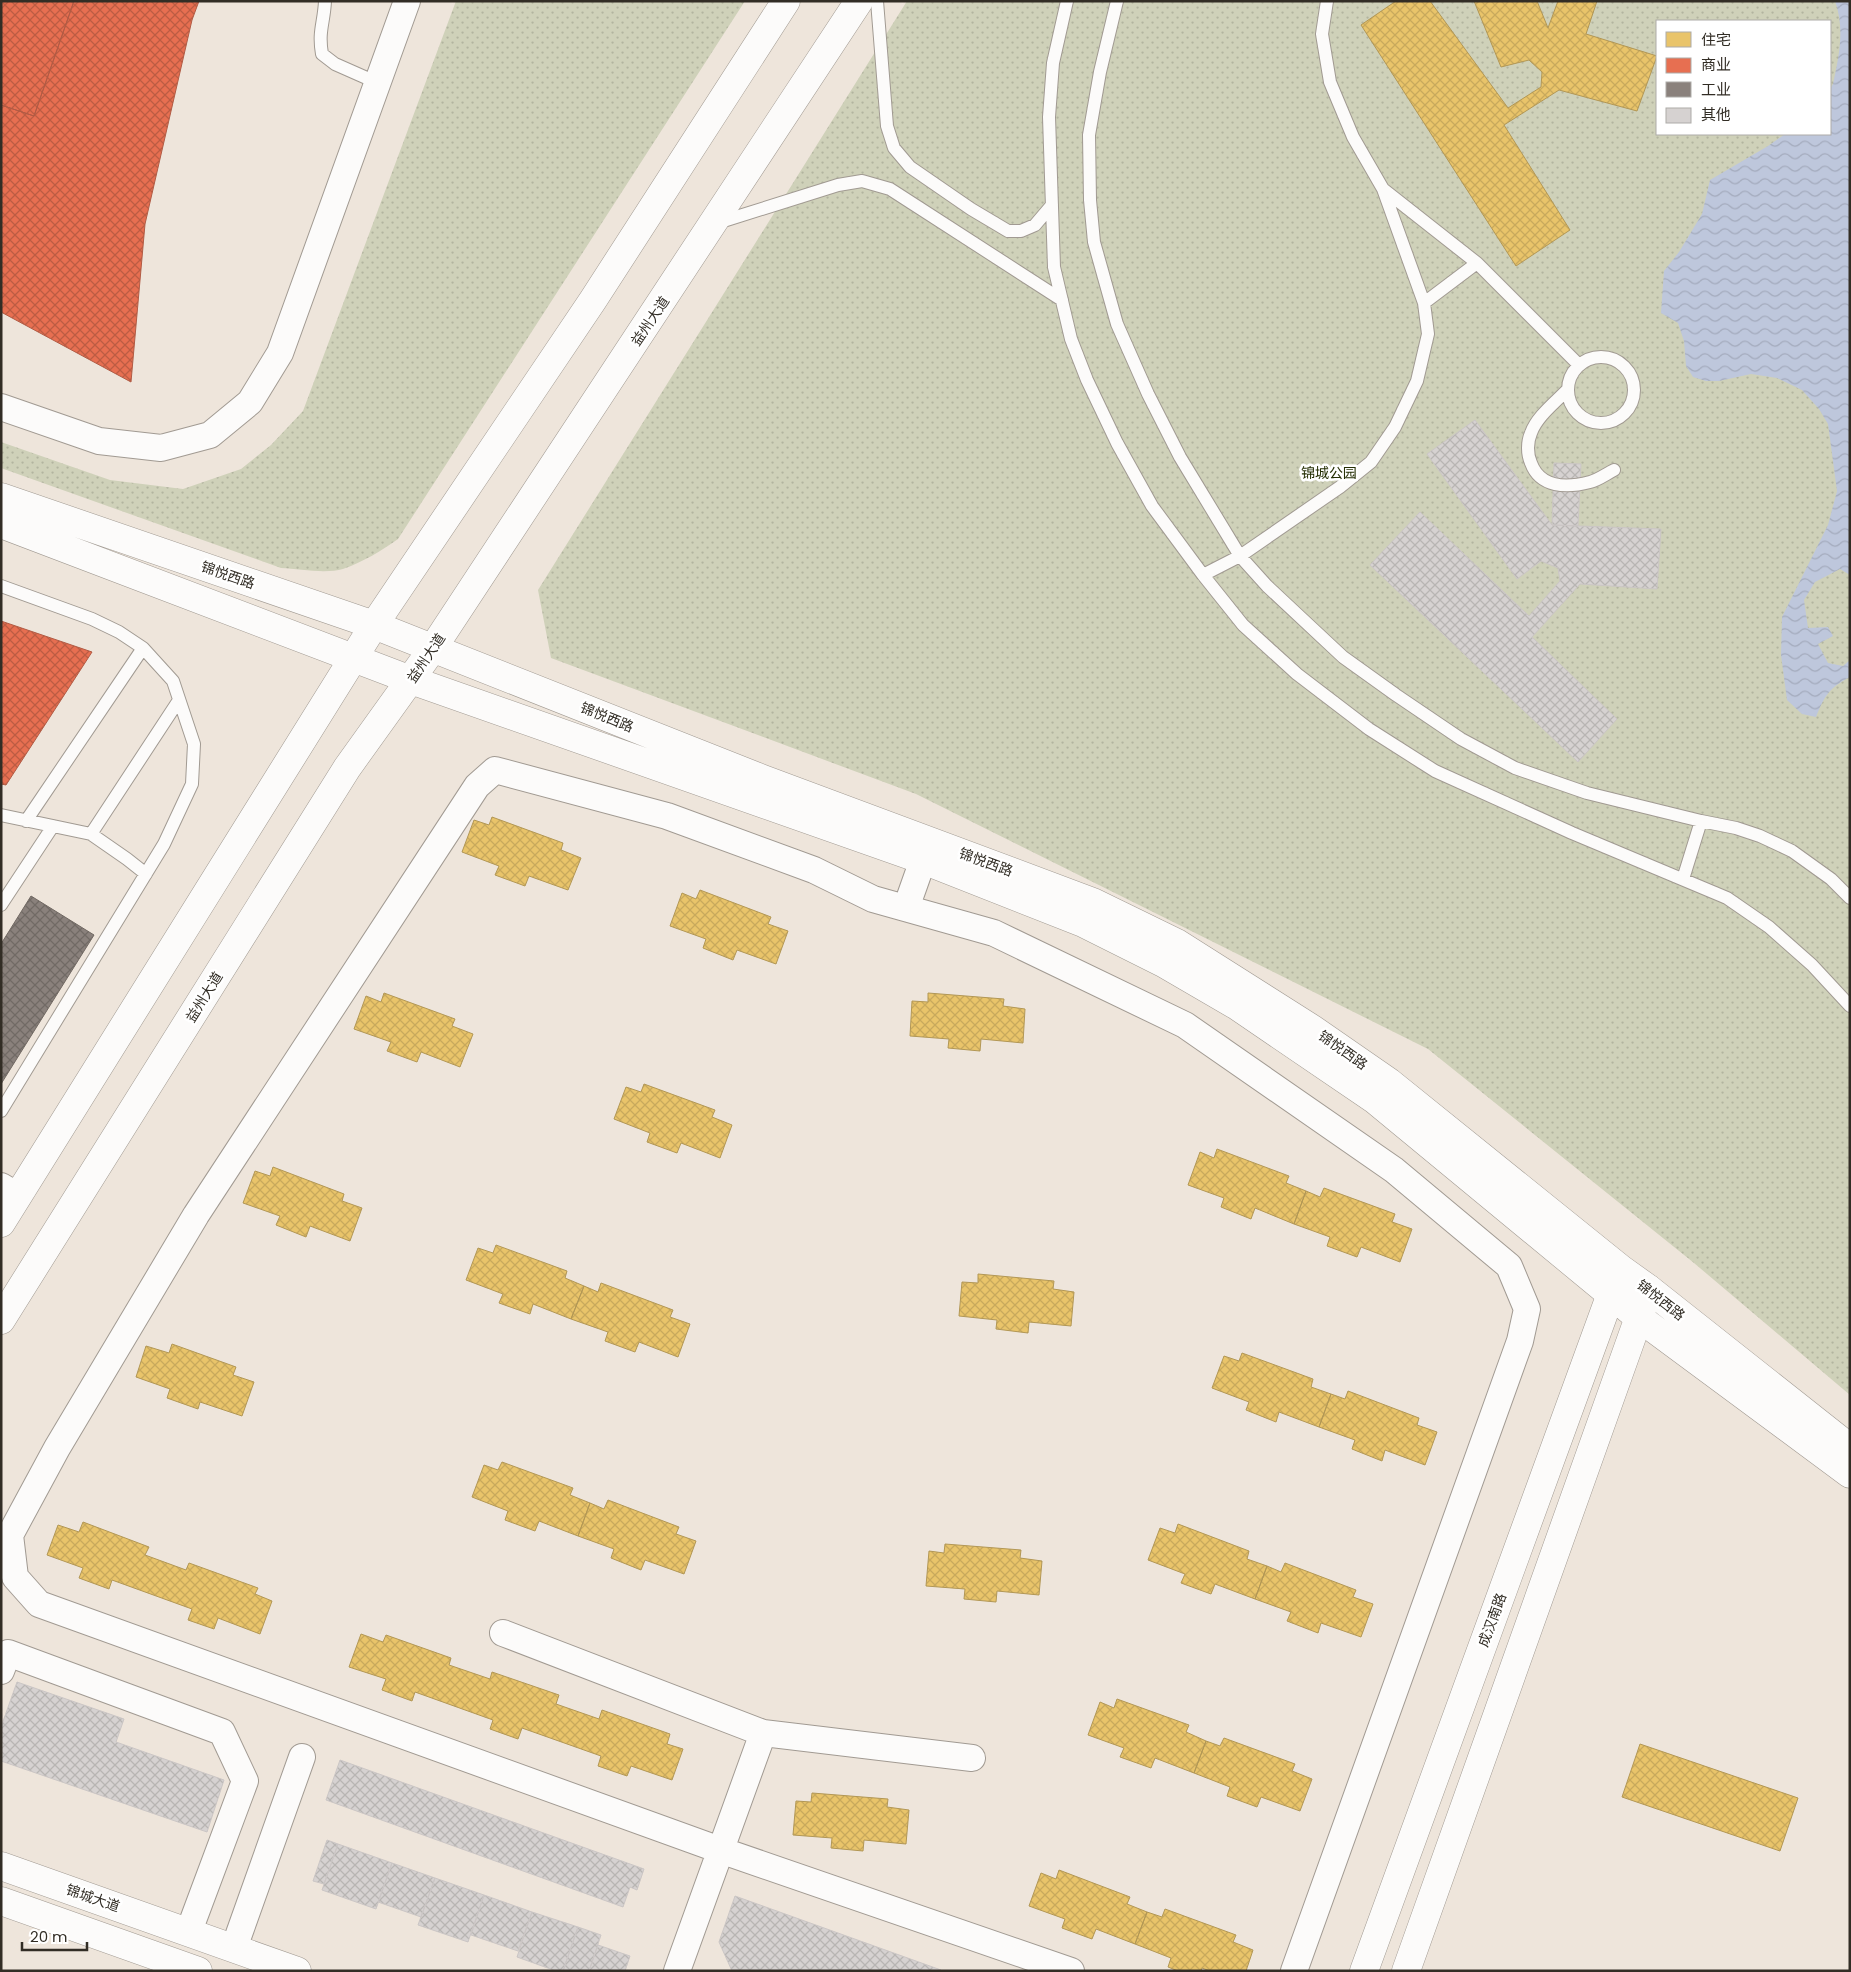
<svg xmlns="http://www.w3.org/2000/svg" width="1851" height="1972" font-family="Poppins,'Noto Sans SC',sans-serif">
  <style>
    .park { fill: url(#park-dots); fill-rule: evenodd }
    .water { fill: url(#water-waves) }
    .homes { fill: url(#homes-cross-hatch); stroke: #b29755 }
    .shops { fill: url(#shops-cross-hatch); stroke: #b15b44 }
    .industry { fill: url(#industry-cross-hatch); stroke: #706862 }
    .building { fill: url(#building-cross-hatch); stroke: #cbc6c5 }
    .lines { fill: none; stroke-linecap: round; stroke-linejoin: round }
    .service-casing { stroke: #a19a92; stroke-width: 14 }
    .minor-casing { stroke: #a19a92; stroke-width: 28 }
    .tertiary-casing { stroke: #a19a92; stroke-width: 29 }
    .secondary-casing { stroke: #a19a92; stroke-width: 29 }
    .primary-casing { stroke: #a19a92; stroke-width: 29 }
    .service { stroke: #fcfbfa; stroke-width: 12 }
    .minor { stroke: #fcfbfa; stroke-width: 26 }
    .tertiary { stroke: #fcfbfa; stroke-width: 28 }
    .secondary { stroke: #fcfbfa; stroke-width: 28 }
    .primary { stroke: #fcfbfa; stroke-width: 28 }
    .labels { text-anchor: middle; stroke-width: 5; stroke-linejoin: round; paint-order: stroke }
    .street-label { font-size: 14px; fill: #322d25; stroke: #fff }
    .park-label { font-size: 14px; fill: #252f04; stroke: #fff }
  </style>
  <defs>
    <pattern id="park-dots" width="8" height="8" patternUnits="userSpaceOnUse" patternTransform="scale(1.25)"><rect width="8" height="8" fill="#cfd1b9"/><path d="M2 2h.1M6 6h.1" fill="none" stroke="#b2b49f" stroke-width="1.8" stroke-linecap="round"/></pattern>
    <pattern id="water-waves" width="16" height="10" patternUnits="userSpaceOnUse" patternTransform="scale(1.25)"><rect width="16" height="10" fill="#bec7dc"/><path d="M0 5q4-4 8 0t8 0" fill="none" stroke="#a4abbd"/></pattern>
    <pattern id="homes-cross-hatch" width="8" height="8" patternUnits="userSpaceOnUse" patternTransform="scale(1.25)"><rect width="8" height="8" fill="#e9c46a"/><path d="M0 0l8 8M0 8l8-8" fill="none" stroke="#c8a95c"/></pattern>
    <pattern id="shops-cross-hatch" width="8" height="8" patternUnits="userSpaceOnUse" patternTransform="scale(1.25)"><rect width="8" height="8" fill="#e76f51"/><path d="M0 0l8 8M0 8l8-8" fill="none" stroke="#bc5c43"/></pattern>
    <pattern id="industry-cross-hatch" width="8" height="8" patternUnits="userSpaceOnUse" patternTransform="scale(1.25)"><rect width="8" height="8" fill="#8a817c"/><path d="M0 0l8 8M0 8l8-8" fill="none" stroke="#716a65"/></pattern>
    <pattern id="building-cross-hatch" width="8" height="8" patternUnits="userSpaceOnUse" patternTransform="scale(1.25)"><rect width="8" height="8" fill="#d6d2d1"/><path d="M0 0l8 8M0 8l8-8" fill="none" stroke="#b8b5b3"/></pattern>
  </defs>
  <rect width="100%" height="100%" fill="#eee5db"/>
  <path class="park" d="M456,1H745L398,539C381,551 363,562 343,569C326,574 299,569 281,568L1,468V442L110,480L183,489L241,469L271,445L303,411Z
    M907,1H1850V1395L1694,1263L1428,1049L916,794L551,658L538,590ZM1657,21H1830V134H1657Z"/>
  <path class="water" d="M1835,1H1850V575L1840,569L1815,582L1804,600L1808,628L1828,627L1833,636L1818,644L1828,663L1843,666L1850,660V677C1829,688 1825,695 1816,717L1802,714L1787,700L1781,655L1782,617L1828,525L1837,491L1828,424L1819,409L1802,390L1777,378L1751,374L1719,381H1706L1693,377L1686,366L1684,341L1678,323L1661,313L1664,271L1679,252L1702,214L1710,180L1768,146L1785,134H1830V89L1833,84C1839,56 1845,29 1835,1Z"/>
  <path class="homes" d="M1396,1H1430L1508,108L1541,87L1542,72L1529,60L1501,67L1474,1H1537L1548,28L1558,1H1597L1586,34L1657,56L1637,111L1559,90L1504,125L1570,230L1516,266L1361,25Z
    M492,817L563,843L561,850L581,858L568,890L529,876L525,886L495,875L499,866L462,852L474,820L489,825Z
    M700,890L771,917L768,924L788,931L776,964L737,950L733,960L703,948L706,939L670,926L682,893L696,899Z
    M384,993L455,1019L452,1026L473,1034L460,1067L421,1052L417,1062L387,1051L391,1042L354,1029L366,996L381,1002Z
    M928,993L1004,999L1003,1006L1025,1009L1023,1043L981,1039L980,1051L948,1048L949,1039L910,1036L912,1001L928,1002Z
    M644,1084L715,1110L712,1117L732,1125L720,1158L681,1143L677,1153L647,1142L650,1133L614,1119L626,1087L641,1092Z
    M1217,1149L1289,1176L1286,1183L1306,1191L1294,1224L1255,1208L1251,1219L1221,1207L1224,1198L1188,1185L1200,1152L1214,1158Z
    M273,1167L344,1194L342,1201L362,1208L350,1241L310,1226L306,1237L276,1225L280,1216L243,1203L255,1171L270,1176Z
    M1324,1188L1395,1214L1392,1222L1412,1229L1400,1262L1361,1247L1357,1257L1327,1246L1330,1237L1294,1224L1306,1191L1320,1197Z
    M496,1245L567,1271L565,1278L584,1286L571,1319L533,1304L530,1314L499,1303L503,1294L466,1280L478,1248L493,1253Z
    M978,1274L1054,1281L1053,1289L1074,1292L1071,1326L1029,1322L1028,1333L996,1329L997,1320L959,1316L962,1282L978,1283Z
    M601,1283L673,1310L670,1317L690,1324L678,1357L639,1342L635,1352L605,1341L608,1332L571,1319L584,1286L598,1292Z
    M172,1344L236,1367L233,1375L254,1382L242,1416L200,1402L198,1409L167,1398L170,1389L136,1377L146,1346L169,1353Z
    M1242,1353L1313,1379L1311,1387L1331,1394L1319,1427L1279,1412L1276,1422L1246,1410L1249,1402L1212,1388L1224,1356L1239,1361Z
    M1348,1391L1419,1418L1417,1425L1437,1432L1425,1465L1385,1450L1382,1461L1352,1449L1355,1440L1319,1427L1331,1394L1345,1399Z
    M502,1462L573,1488L570,1495L590,1503L578,1536L539,1521L535,1531L505,1520L508,1511L472,1497L484,1465L498,1470Z
    M608,1500L679,1527L676,1534L696,1541L684,1574L645,1560L641,1570L611,1558L614,1549L578,1536L590,1503L604,1509Z
    M83,1522L149,1547L145,1555L186,1570L189,1563L258,1588L255,1594L272,1601L260,1634L218,1618L214,1629L188,1620L192,1609L112,1580L109,1589L79,1578L83,1568L47,1555L58,1525L79,1532Z
    M1178,1524L1249,1551L1247,1559L1267,1566L1255,1599L1215,1584L1211,1594L1181,1583L1185,1574L1148,1560L1160,1528L1175,1533Z
    M945,1544L1021,1550L1020,1558L1042,1561L1039,1595L997,1591L996,1602L964,1599L965,1589L926,1586L929,1551L944,1553Z
    M1285,1563L1356,1590L1353,1597L1373,1604L1361,1637L1321,1623L1318,1633L1287,1621L1291,1612L1255,1599L1267,1566L1281,1572Z
    M361,1634L383,1642L386,1635L451,1658L449,1665L490,1679L492,1672L559,1695L556,1704L599,1719L602,1710L670,1734L667,1744L683,1749L672,1780L631,1766L627,1776L598,1766L601,1756L522,1728L518,1739L490,1729L493,1720L415,1692L412,1701L382,1690L386,1679L349,1667Z
    M1117,1699L1189,1725L1186,1732L1206,1741L1194,1773L1155,1758L1151,1768L1120,1757L1124,1748L1088,1735L1100,1702L1114,1708Z
    M1224,1738L1295,1764L1292,1771L1312,1779L1300,1811L1261,1797L1257,1807L1227,1796L1230,1787L1194,1773L1206,1741L1220,1746Z
    M1640,1744L1798,1798L1780,1851L1622,1797Z
    M812,1793L888,1799L887,1807L909,1810L906,1844L864,1840L863,1851L831,1848L832,1838L793,1835L796,1801L811,1802Z
    M1059,1870L1130,1897L1127,1904L1147,1912L1135,1944L1096,1929L1092,1939L1062,1928L1065,1919L1029,1906L1041,1873L1056,1879Z
    M1165,1909L1236,1935L1233,1942L1253,1950L1246,1971H1210L1202,1968L1201,1971H1178L1168,1967L1171,1958L1135,1944L1147,1912L1162,1917Z"/>
  <path class="shops" d="M1,1H74L34,116L1,105Z
    M74,1H199L192,20L145,224L131,382L1,312V105L34,116Z
    M1,621L92,652L6,785L1,784Z"/>
  <path class="industry" d="M31,896L94,935L1,1084V944Z"/>
  <path class="building" d="M1475,420L1552,525L1661,529L1657,589L1580,584L1532,637L1617,719L1578,762L1370,565L1420,512L1529,616L1560,581L1558,568L1541,561L1517,579L1427,454Z
    M1554,463L1581,464L1578,526L1552,525Z
    M17,1682L124,1719L116,1742L224,1780L207,1832L1,1761V1727Z
    M340,1760L644,1869L637,1890L630,1887L623,1907L326,1800Z
    M327,1840L338,1844L324,1884L313,1881Z
    M338,1844L392,1863L376,1909L322,1890Z
    M392,1863L435,1878L421,1917L378,1902Z
    M435,1878L484,1895L468,1942L418,1925Z
    M484,1895L532,1912L518,1951L471,1935Z
    M735,1896L941,1970V1971H732L719,1942Z
    M532,1912L578,1927L563,1971H556L517,1957Z
    M578,1927L601,1935L589,1971H563Z
    M598,1945L630,1956L625,1971H589Z"/>
  <g class="lines">
    <g class="service-casing">
      <path id="service" d="M325,1C324,23 318,31 322,54L335,64L378,83
        M877,1L887,126L894,148L910,167L971,209L1008,231H1021L1035,225L1052,205
        M1067,1L1053,63L1049,117L1054,267L1071,339L1087,380L1117,443L1152,506L1203,575L1243,625L1297,674L1369,729L1435,771L1572,833L1727,898L1769,927L1812,965L1850,1006
        M1117,1L1100,72L1089,135L1090,200L1094,242L1117,324L1148,394L1180,457L1240,556L1267,586L1343,657L1396,695L1461,739L1515,768L1587,793L1701,821L1736,828L1760,836L1792,851L1831,879L1850,898
        M1383,189L1477,263L1579,365
        M717,223L838,185L862,181L890,189L1062,300
        M1424,303L1477,263
        M1568 390a33 33 0 1 1 66 0a33 33 0 1 1-66 0Z
        M1568,389C1556,402 1537,416 1531,433C1527,442 1527,454 1531,463C1540,488 1567,488 1590,482C1598,480 1606,474 1614,470
        M1203,575L1240,556L1340,487L1371,462L1395,427L1417,381L1428,334L1424,303L1383,189L1353,137L1330,82L1322,34L1327,1
        M1,586L92,619L119,632L143,648L173,681L194,744L192,784L164,844L1,1111
        M1,815L91,834L127,859L146,874
        M26,821L143,648
        M91,834L179,700
        M1683,879L1701,821
        M1,905L53,826"/>
    </g>
    <g class="minor-casing">
      <path id="minor" d="M1,407L99,441L161,448L210,435L250,402L280,353L407,1
        M906,908L923,860
        M1,1186L18,1196
        M503,1633L763,1733
        M1,1671L8,1653L222,1732L245,1781L189,1931
        M234,1948L302,1757
        M677,1971L763,1733L972,1758
        M1071,1971L720,1850L39,1604L15,1577L10,1535L57,1448L196,1215L477,786L495,770L667,816L814,870L873,899L994,933L1185,1025L1394,1170L1509,1266L1527,1309L1520,1341L1294,1971"/>
    </g>
    <g class="tertiary-casing">
      <path id="tertiary" d="M1649,1289L1850,1448
        M1638,1317L1850,1474"/>
    </g>
    <g class="secondary-casing">
      <path id="secondary" d="M1,497L374,625L763,779L1093,902L1177,943L1311,1028L1389,1082L1621,1269L1649,1289L1406,1971
        M1,524L411,680L923,860L1083,923L1163,963L1237,1006L1375,1100L1638,1317
        M1,1866L297,1971
        M1,1901L198,1971
        M1364,1971L1616,1280"/>
    </g>
    <g class="primary-casing">
      <path id="primary" d="M1,1223L374,625L593,300L786,1
        M1,1320L347,768L433,648L859,1"/>
    </g>
    <use href="#service" class="service"/>
    <use href="#minor" class="minor"/>
    <use href="#tertiary" class="tertiary"/>
    <use href="#secondary" class="secondary"/>
    <use href="#primary" class="primary"/>
  </g>
  <g class="labels">
    <g class="street-label">
      <text transform="translate(650 321) rotate(-56)" y="5">益州大道</text>
      <text transform="translate(228 575) rotate(19)" y="5">锦悦西路</text>
      <text transform="translate(426 658) rotate(-56)" y="5">益州大道</text>
      <text transform="translate(607 717) rotate(22)" y="5">锦悦西路</text>
      <text transform="translate(986 862) rotate(20)" y="5">锦悦西路</text>
      <text transform="translate(204 997) rotate(-58)" y="5">益州大道</text>
      <text transform="translate(1343 1050) rotate(35)" y="5">锦悦西路</text>
      <text transform="translate(1661 1300) rotate(38)" y="5">锦悦西路</text>
      <text transform="translate(1492 1620) rotate(-70)" y="5">成汉南路</text>
      <text transform="translate(93 1898) rotate(19)" y="5">锦城大道</text>
    </g>
    <g class="park-label">
      <text x="1329" y="478">锦城公园</text>
    </g>
  </g>
  <rect width="1851" height="1972" fill="none" stroke="#322d25" stroke-width="5"/>
  <rect x="1656" y="20" width="175" height="115" fill="#ffffff" stroke="#adaba8"/>
  <rect x="1666" y="32" width="25" height="15" fill="#e9c46a" stroke="#adaba8"/>
  <text x="1701" y="45" font-size="15" fill="#322d25">住宅</text>
  <rect x="1666" y="58" width="25" height="15" fill="#e76f51" stroke="#adaba8"/>
  <text x="1701" y="70" font-size="15" fill="#322d25">商业</text>
  <rect x="1666" y="82" width="25" height="15" fill="#8a817c" stroke="#adaba8"/>
  <text x="1701" y="95" font-size="15" fill="#322d25">工业</text>
  <rect x="1666" y="108" width="25" height="15" fill="#d6d2d1" stroke="#adaba8"/>
  <text x="1701" y="120" font-size="15" fill="#322d25">其他</text>
  <path d="M22 1942v8h65v-8" fill="none" stroke="#322d25" stroke-width="2.5"/>
  <text x="30" y="1942" font-size="15" fill="#322d25" stroke="#ffffff" stroke-width="4" paint-order="stroke">20 m</text>
</svg>
